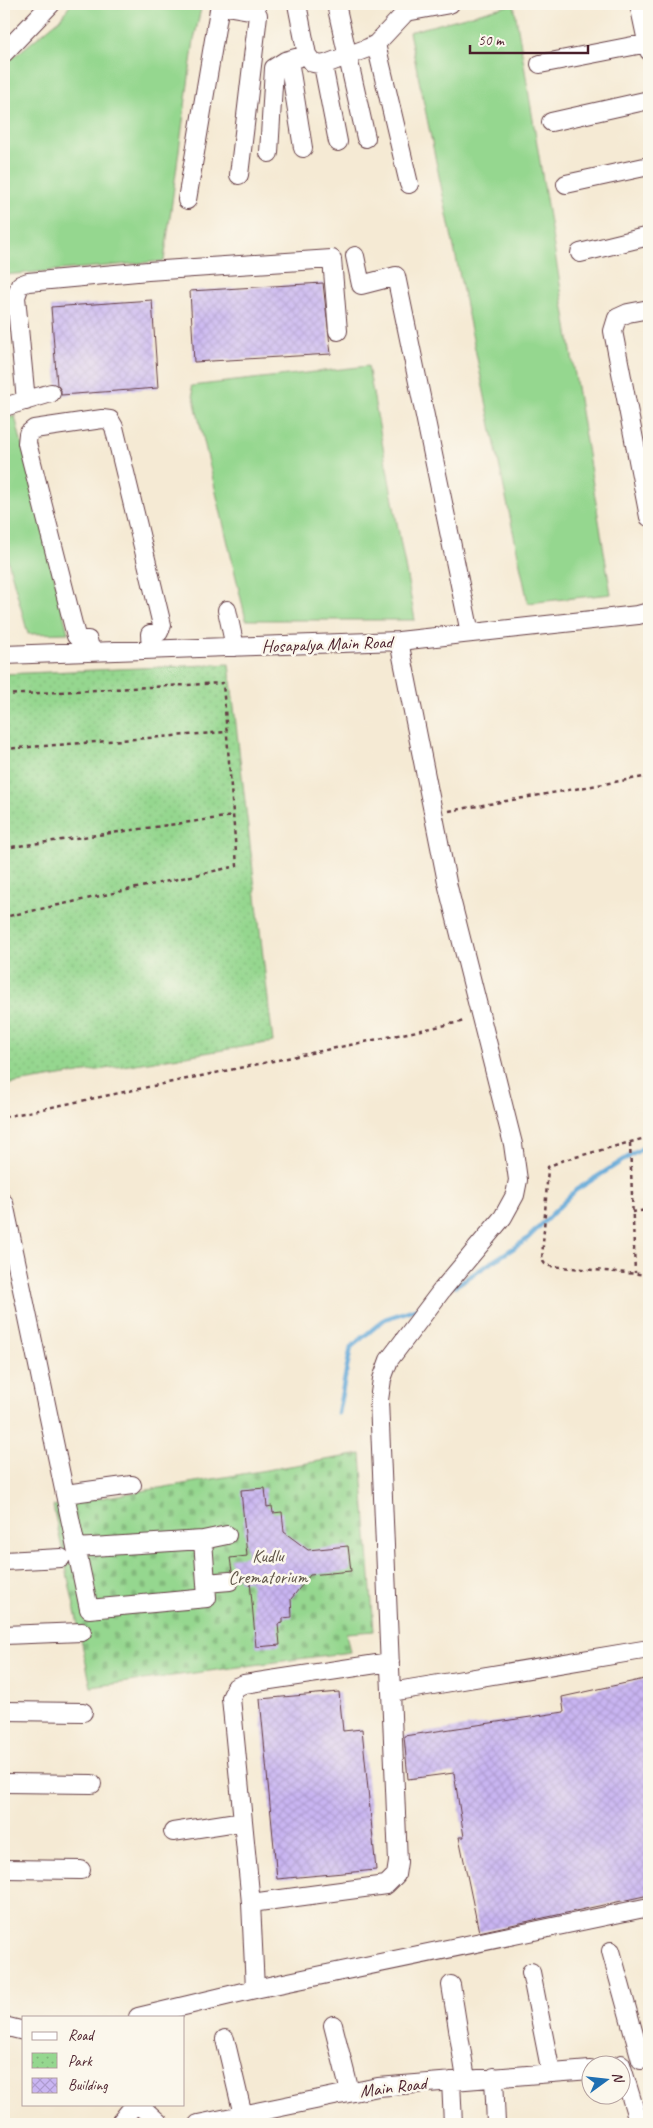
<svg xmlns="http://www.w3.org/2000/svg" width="653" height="2128" font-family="Caveat,sans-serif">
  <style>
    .green { fill: #95d78f; stroke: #707b5d }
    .cemetery { fill: url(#cemetery-stones); stroke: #707b5d }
    .park { fill: url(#park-dots); stroke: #707b5d }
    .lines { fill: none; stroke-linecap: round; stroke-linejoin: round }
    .stream { stroke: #62a8d8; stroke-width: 4.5 }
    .building { fill: url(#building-cross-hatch) }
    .minor-casing { stroke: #643d44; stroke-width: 20 }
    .path { stroke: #643d44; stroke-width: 2.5; stroke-dasharray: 4 4; stroke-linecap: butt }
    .minor { stroke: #fff; stroke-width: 18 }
    .labels { text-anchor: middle; stroke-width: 5; stroke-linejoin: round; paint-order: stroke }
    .street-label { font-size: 18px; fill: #4a1f2b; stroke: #fbf7ec }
    .park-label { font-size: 18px; fill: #605649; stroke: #fbf7ec }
  </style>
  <defs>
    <pattern id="cemetery-stones" width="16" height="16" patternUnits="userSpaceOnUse" patternTransform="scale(1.25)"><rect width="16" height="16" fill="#95d78f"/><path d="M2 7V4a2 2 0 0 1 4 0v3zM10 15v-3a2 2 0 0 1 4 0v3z" fill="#82b87c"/></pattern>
    <pattern id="park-dots" width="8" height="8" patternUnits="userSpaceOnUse" patternTransform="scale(1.25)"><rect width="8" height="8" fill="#95d78f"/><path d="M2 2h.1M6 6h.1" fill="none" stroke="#82b87c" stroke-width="1.8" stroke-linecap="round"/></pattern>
    <pattern id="building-cross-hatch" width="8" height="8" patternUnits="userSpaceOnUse" patternTransform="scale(1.25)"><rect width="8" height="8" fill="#c9b5f2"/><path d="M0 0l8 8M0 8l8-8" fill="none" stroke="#ae9bd0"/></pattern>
  </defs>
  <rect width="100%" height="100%" fill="#fbf7ec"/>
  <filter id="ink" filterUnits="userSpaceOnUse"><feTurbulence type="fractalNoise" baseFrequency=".02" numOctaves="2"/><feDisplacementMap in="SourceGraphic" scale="10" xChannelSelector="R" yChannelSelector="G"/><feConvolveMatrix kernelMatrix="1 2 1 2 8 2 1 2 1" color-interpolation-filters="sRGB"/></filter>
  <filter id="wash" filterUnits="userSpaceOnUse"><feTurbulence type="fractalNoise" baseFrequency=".0096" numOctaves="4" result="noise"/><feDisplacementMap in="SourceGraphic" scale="20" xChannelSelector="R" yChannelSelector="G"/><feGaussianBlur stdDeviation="1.12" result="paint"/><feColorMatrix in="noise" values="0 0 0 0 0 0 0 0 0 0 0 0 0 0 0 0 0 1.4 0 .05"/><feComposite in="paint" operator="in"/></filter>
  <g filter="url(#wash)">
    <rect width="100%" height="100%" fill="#f5ead4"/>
    <path class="green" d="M71,4H202L194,40L164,261L4,275V65L60,19Z
      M514,4L611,594L528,603L409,32Z
      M368,366L415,620H246L191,386Z
      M15,416L68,633L28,634L4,546V419Z"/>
    <path class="cemetery" d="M361,1454L374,1631L346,1633L350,1652L91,1687L53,1506Z"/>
    <path class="park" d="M229,664L273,1042L4,1085V674Z"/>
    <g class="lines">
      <path class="stream" d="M455,1286L526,1240L576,1190L649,1144
        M338,1413L351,1347L385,1319L421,1307"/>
    </g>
    <g id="blocks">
      <path class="building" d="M323,283L331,354L194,362L190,291Z
        M152,300L158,388L61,395V390L57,385L51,307Z
        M265,1488L267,1507L272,1506L273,1513L282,1512L284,1532L308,1550L348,1546L351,1571L310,1575L291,1599L292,1617L283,1618V1623L278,1624L280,1645L256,1647L250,1581L240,1582L238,1575L232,1571L230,1558L247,1556L241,1490Z
        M649,1678V1895L479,1932L459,1837H464L454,1773L408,1779L404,1736L564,1712L562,1697Z
        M339,1692L343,1731L362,1729L376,1870L277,1879L260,1699Z"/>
    </g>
  </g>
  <g filter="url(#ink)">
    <use href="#blocks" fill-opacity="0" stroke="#643d44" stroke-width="1"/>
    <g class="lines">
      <g class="minor-casing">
        <path id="minor" d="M297,4L307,55L313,63L323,65L368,48L376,44L406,12
          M336,4L366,138
          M403,4L406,12L450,4
          M639,4L649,51
          M220,5L255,11L258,15L239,175
          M376,44L409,184
          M4,53L51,4
          M289,60L303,148
          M540,64L648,43
          M323,65L338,142
          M551,122L649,100
          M269,153L274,68L285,61L307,55
          M566,184L649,166
          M187,200L220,4
          M580,253L649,236
          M355,256L361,285L396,276L470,633
          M649,309L628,313L617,318L613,331L649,517
          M26,401L16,297L20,285L28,282L148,271L332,259L338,331
          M4,407L51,393
          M227,610L235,647
          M91,652L88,640H80L76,636L27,443L28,434L34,429L102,419L110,420L114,427L162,625L159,632L150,634L151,650
          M4,655L399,641L638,615L649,612
          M4,1203C33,1338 60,1474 89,1609L207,1598L203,1540L76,1548
          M65,1494L132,1485
          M203,1540L227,1535
          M4,1561L61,1558
          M206,1583L230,1581
          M4,1635L82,1632
          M391,1692L649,1649
          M4,1711L83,1712
          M4,1783L92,1784
          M173,1832L243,1821
          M4,1869L81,1870
          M251,1903L386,1885L396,1875L398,1862L379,1400L382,1379L389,1360L442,1290L503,1217L515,1195L518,1180L513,1144L448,887L399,641
          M611,1951L641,2060
          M531,1972L551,2073
          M451,1985L466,2079
          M255,1989L251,1903L231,1698L236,1687L244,1684L390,1662
          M138,2017L255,1989L649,1907
          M333,2025L350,2092
          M4,2026L24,2031
          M225,2039L243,2115
          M621,2064L639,2124
          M494,2077L496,2124
          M451,2081L453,2124
          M138,2104L160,2124
          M119,2124L135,2104
          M198,2124L378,2087L590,2070"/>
      </g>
      <path class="path" d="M4,695L223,683L237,866L4,917
        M4,749L226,732
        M449,811L649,776
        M4,848L233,816
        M4,1117L465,1021
        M649,1137L561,1161L548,1167L542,1260L545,1264L550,1266L649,1275
        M630,1143L635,1273
        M632,1212L649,1210"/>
      <use href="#minor" class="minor"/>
    </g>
  </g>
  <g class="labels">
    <g class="street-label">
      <text transform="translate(327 644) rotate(-2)" y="6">Hosapalya Main Road</text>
      <text transform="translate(393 2087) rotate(-7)" y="6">Main Road</text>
    </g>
    <g class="park-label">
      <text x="268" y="1562">Kudlu<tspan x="268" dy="21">Crematorium</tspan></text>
    </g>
  </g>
  <rect width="653" height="2128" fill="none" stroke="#fbf7ec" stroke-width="20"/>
  <rect x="22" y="2016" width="162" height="90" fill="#fbf7ec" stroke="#b4a19f"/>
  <rect x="32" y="2032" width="25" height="8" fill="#ffffff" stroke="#b4a19f"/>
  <text x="68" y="2040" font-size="15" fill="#4a1f2b">Road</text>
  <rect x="32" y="2053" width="25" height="15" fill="url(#park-dots)" stroke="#b4a19f"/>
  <text x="68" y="2066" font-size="15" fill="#4a1f2b">Park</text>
  <rect x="32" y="2078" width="25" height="15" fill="url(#building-cross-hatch)" stroke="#b4a19f"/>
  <text x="68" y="2090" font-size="15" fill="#4a1f2b">Building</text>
  <g transform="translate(606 2080) rotate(75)"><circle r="24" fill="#fbf7ec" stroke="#b4a19f"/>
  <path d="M0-4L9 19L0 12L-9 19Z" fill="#1f6fb2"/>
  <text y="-8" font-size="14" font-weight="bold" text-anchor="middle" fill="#4a1f2b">N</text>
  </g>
  <path d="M470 45v8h118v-8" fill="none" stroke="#4a1f2b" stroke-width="2.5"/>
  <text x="478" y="45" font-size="15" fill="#4a1f2b" stroke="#fbf7ec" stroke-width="4" paint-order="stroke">50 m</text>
</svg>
